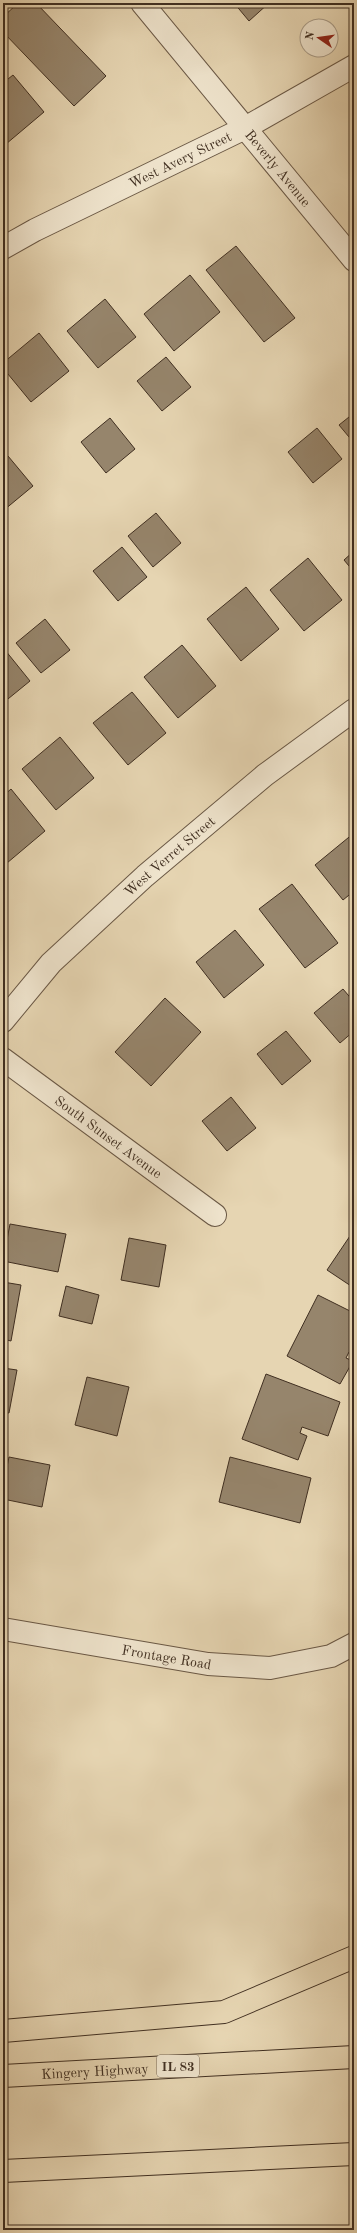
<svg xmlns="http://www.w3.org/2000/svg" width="357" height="2233" font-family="'Old Standard TT',serif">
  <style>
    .building { fill: #96856c; stroke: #402f21 }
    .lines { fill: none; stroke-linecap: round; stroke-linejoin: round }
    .minor-casing { stroke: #6a5845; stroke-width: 24 }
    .highway-casing { stroke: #402f21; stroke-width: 24 }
    .minor { stroke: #efe4cd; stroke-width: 22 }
    .highway { stroke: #e6d5b2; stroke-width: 22 }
    .labels { text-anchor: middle; stroke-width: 3.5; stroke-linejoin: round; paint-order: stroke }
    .shield { fill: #efe4cd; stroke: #746555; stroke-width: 1 }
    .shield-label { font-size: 13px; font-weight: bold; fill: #402f21 }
    .street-label { font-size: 14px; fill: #402f21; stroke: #efe4cd }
  </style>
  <rect width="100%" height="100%" fill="#e6d5b2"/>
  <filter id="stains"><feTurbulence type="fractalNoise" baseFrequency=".005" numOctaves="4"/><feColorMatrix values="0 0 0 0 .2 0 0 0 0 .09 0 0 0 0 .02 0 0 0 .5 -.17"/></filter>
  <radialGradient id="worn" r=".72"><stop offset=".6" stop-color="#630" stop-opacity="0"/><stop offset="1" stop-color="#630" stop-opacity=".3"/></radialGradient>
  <path class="building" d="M18,3H36L106,76L74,106L3,32V17Z
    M234,3H269L249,21Z
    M13,75L44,112L6,144L3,140V83Z
    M236,246L295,318L264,342L206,270Z
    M190,275L220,312L174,351L144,314Z
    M105,299L136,337L98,368L67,331Z
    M39,333L69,371L31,402L3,368V363Z
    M166,357L191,387L162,411L137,381Z
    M354,413V443L339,425Z
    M110,418L135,449L106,473L81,442Z
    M317,428L342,459L313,483L288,452Z
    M8,456L33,486L4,510L3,459Z
    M156,513L181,543L153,567L128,536Z
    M122,547L147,577L118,601L93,571Z
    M354,551V572L344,560Z
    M308,558L342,600L304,631L270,590Z
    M246,587L279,629L241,661L207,619Z
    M45,619L70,650L41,673L16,643Z
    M182,645L216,686L178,718L144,677Z
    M5,650L30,681L3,703V652Z
    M132,692L166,733L128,765L93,723Z
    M60,737L94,778L56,810L22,769Z
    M11,789L45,831L7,863L3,858V796Z
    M354,833V891L343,900L315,865Z
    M292,884L338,943L305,968L259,909Z
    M235,930L264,965L224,998L196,962Z
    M343,989L354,1002V1031L340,1043L314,1013Z
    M165,998L201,1032L151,1086L115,1052Z
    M286,1031L311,1061L282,1085L257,1054Z
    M231,1097L256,1128L227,1151L202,1121Z
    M10,1224L66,1234L58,1272L3,1261Z
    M354,1230V1288L327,1270Z
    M129,1238L166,1245L159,1287L121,1280Z
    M3,1282L21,1285L11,1341L3,1339Z
    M66,1286L99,1295L92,1324L59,1316Z
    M318,1295L354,1313V1355L349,1352L346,1358L353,1361L340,1384L287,1356Z
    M3,1368L17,1370L9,1413L3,1412Z
    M266,1374L340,1402L328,1436L302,1427L300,1433L307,1436L298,1460L242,1439Z
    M87,1377L129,1387L117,1436L75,1425Z
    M9,1457L50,1465L42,1507L3,1499V1487Z
    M230,1457L311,1478L300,1523L219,1502Z"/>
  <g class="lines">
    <g class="minor-casing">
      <g id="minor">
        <path id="s1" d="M142,3L354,260"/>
        <path id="s2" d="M3,248L35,230L245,128L354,66"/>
        <path id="s3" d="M3,1021L51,963L145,876L265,775L354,710"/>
        <path id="s4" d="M3,1059L215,1215"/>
        <path id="s5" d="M3,1629L208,1664L270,1668L331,1656L354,1644"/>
      </g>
    </g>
    <g class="highway-casing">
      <g id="highway">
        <path d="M3,2031L224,2012L354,1957"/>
        <path id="s6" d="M3,2076L354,2057"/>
        <path d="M3,2171L354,2154"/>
      </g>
    </g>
    <use href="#minor" class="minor"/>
    <use href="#highway" class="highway"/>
  </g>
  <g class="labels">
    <rect class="shield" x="157" y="2055" width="42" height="22" rx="3"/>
    <g class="shield-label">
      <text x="178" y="2071">IL 83</text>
    </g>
    <g class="street-label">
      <text dy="5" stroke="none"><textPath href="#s2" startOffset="198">West Avery Street</textPath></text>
      <text dy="5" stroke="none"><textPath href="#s1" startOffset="214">Beverly Avenue</textPath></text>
      <text dy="5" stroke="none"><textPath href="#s3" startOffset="235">West Verret Street</textPath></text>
      <text dy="5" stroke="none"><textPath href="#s4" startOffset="131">South Sunset Avenue</textPath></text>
      <text dy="5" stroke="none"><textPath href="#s5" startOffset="166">Frontage Road</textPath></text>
      <text dy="5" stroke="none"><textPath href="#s6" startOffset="92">Kingery Highway</textPath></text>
    </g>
  </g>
  <rect width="357" height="2233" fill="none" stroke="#e6d5b2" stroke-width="16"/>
  <rect x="4" y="4" width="349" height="2225" fill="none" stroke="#402f21" stroke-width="2"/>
  <rect x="8" y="8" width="341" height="2217" fill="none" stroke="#402f21"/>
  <g transform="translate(319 38) rotate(283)"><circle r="19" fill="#efe4cd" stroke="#a99c88"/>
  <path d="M0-3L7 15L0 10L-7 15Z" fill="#8f2418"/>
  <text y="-6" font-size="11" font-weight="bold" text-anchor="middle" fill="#402f21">N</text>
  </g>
  <rect width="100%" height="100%" filter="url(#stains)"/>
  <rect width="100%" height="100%" fill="url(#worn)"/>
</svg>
